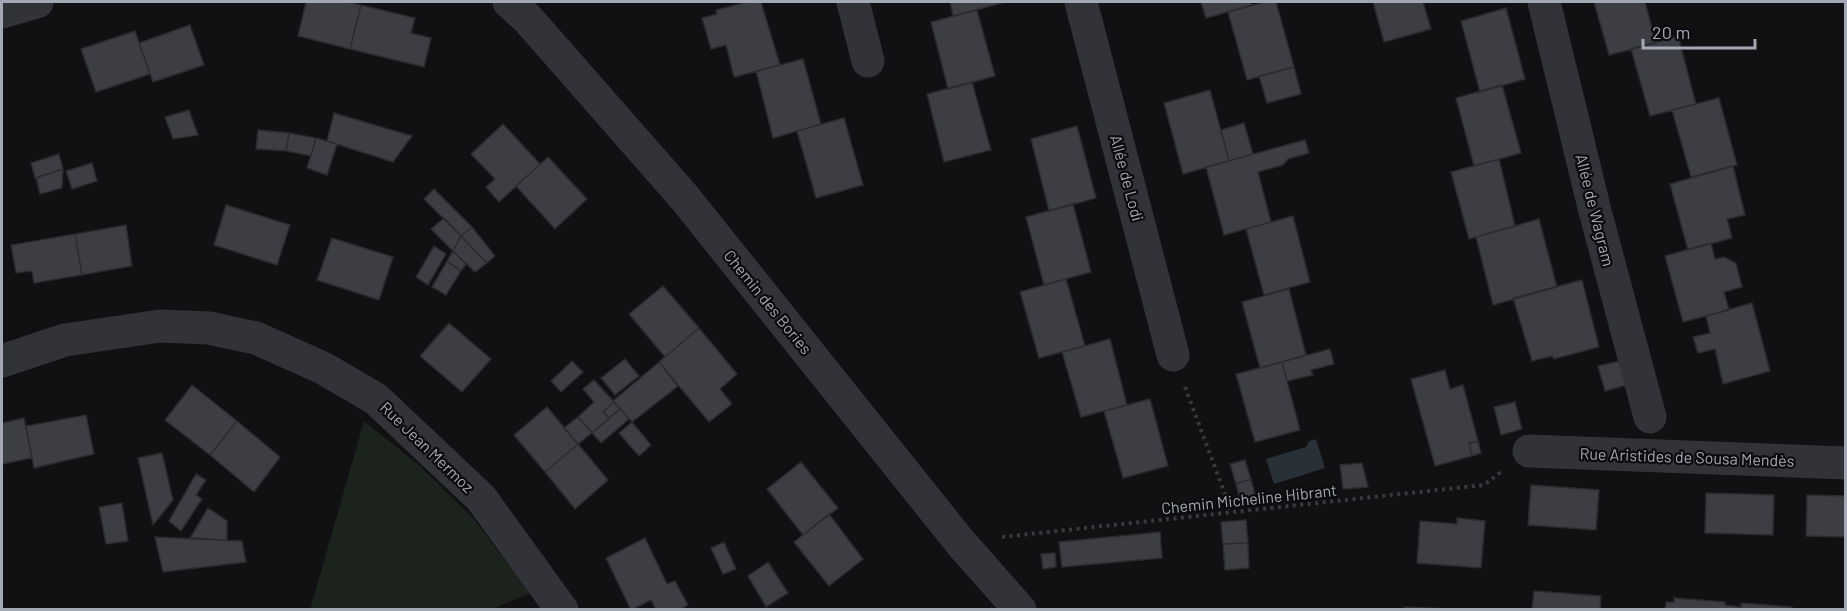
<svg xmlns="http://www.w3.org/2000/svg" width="1847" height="611" font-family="Barlow,sans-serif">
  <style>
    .green { fill: #1c231c }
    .water { fill: #273137 }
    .building { fill: #3d3e43; stroke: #2b2b2f; stroke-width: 1.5 }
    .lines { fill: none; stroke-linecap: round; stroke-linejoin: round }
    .path { stroke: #383a3f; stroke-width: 4; stroke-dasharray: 3 4.5; stroke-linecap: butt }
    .minor { stroke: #323338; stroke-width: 33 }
    .labels { text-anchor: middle; stroke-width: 4.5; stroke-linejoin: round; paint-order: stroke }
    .street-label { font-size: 16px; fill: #a2a8b4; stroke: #0c0c0e }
  </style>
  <rect width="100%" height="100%" fill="#111113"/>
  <path class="green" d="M364,421L419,465L473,518L530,593L492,609L310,610Z"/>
  <path class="water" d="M1316,439L1325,468L1274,484L1266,459L1306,447L1309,441Z"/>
  <path class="building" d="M306,2H348L361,5L350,49L298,36Z
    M747,2H761L780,65L734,77L726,45L711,49L702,18L717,14L716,10Z
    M950,2H1006L953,16Z
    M1201,2H1250L1252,5L1206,18Z
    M1265,2H1276L1294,67L1247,80L1228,12Z
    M1373,2H1423L1431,29L1384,42Z
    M1594,2H1645L1656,43L1609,55Z
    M361,5L415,18L411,33L431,38L424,67L350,49Z
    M1506,8L1525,79L1480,92L1461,21Z
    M977,10L995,76L948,89L931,22Z
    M190,25L204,65L153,82L139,43Z
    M135,31L150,74L96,92L81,49Z
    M1678,36L1696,104L1650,116L1631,49Z
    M803,59L821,124L773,138L756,71Z
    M1294,67L1301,94L1267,103L1259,76Z
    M972,82L991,150L944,162L927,94Z
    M1502,85L1521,153L1474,166L1456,98Z
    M1210,90L1229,161L1183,174L1164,103Z
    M1719,98L1737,165L1691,177L1672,110Z
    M189,110L198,135L173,139L165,117Z
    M334,113L412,136L393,162L327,141Z
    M844,118L863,185L816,198L797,131Z
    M1244,123L1253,154L1229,161L1221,130Z
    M503,124L540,164L499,202L486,187L495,179L471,154Z
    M1077,126L1096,198L1049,211L1031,139Z
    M258,130L289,133L286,151L256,149Z
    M289,133L316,138L311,156L286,151Z
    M316,138L337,144L327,175L307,168Z
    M1305,140L1309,153L1288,159L1283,165L1258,172L1271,222L1224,235L1206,167Z
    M59,154L63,169L35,178L31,163Z
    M548,157L587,199L555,229L516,186Z
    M1499,159L1515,226L1469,239L1451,172Z
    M92,163L97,181L72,189L66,171Z
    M1733,166L1745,215L1727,219L1732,238L1688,250L1670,184Z
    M63,169L62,188L40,194L36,178Z
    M434,189L472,227L461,236L424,199Z
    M1073,204L1091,272L1044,285L1026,217Z
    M226,205L290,225L277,265L214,245Z
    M1293,216L1310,282L1264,295L1246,229Z
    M444,218L461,236L453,251L431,229Z
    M1539,219L1557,287L1493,305L1476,237Z
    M126,225L132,266L82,275L75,234Z
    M472,227L495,256L487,263L461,236Z
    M75,234L82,275L34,283L32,271L16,273L11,245Z
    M461,236L487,263L475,272L453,251Z
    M332,238L393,257L379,300L317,280Z
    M1711,243L1715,259L1724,257L1736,263L1742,287L1724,292L1729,310L1683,322L1665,256Z
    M434,246L446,254L428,285L416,277Z
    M453,251L466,264L461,271L447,261Z
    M447,261L461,271L446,295L432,287Z
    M1066,279L1085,346L1039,358L1020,292Z
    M1582,280L1599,347L1554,359L1552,356L1532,361L1513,298Z
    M663,286L699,328L665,357L629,314Z
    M1289,289L1306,355L1260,368L1242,302Z
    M1752,303L1770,371L1723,384L1715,349L1698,353L1693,337L1710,333L1706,316Z
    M449,323L491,359L462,392L420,356Z
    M699,328L737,374L720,389L732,404L709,422L659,362Z
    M1110,339L1127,405L1081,417L1062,352Z
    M1330,349L1334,364L1311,370L1313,375L1287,381L1282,362Z
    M625,359L639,376L615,395L601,378Z
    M1628,359L1634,383L1605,391L1598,366Z
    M572,361L583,372L561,392L551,381Z
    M659,362L678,386L632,422L613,401Z
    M1282,362L1300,430L1255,442L1236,374Z
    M1445,370L1450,389L1463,385L1478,441L1469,443L1472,456L1435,466L1411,379Z
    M594,380L614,402L603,412L609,418L592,433L578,417L594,402L583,389Z
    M192,385L237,421L210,455L165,420Z
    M1150,399L1168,466L1123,478L1104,411Z
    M614,402L620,409L609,418L603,412Z
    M1515,402L1522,429L1501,435L1494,407Z
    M547,407L578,444L545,472L514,435Z
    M620,409L629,419L601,443L592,433Z
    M86,415L94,454L34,468L26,426Z
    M578,417L592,433L578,444L564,428Z
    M24,418L32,458L2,464V423Z
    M237,421L280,457L254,492L210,455Z
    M632,422L651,445L639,456L619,433Z
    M1478,441L1481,453L1472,456L1469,443Z
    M578,444L608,480L575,509L545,472Z
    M162,453L173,500L153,525L138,458Z
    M1245,460L1251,479L1236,484L1230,464Z
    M801,462L838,508L803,535L767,489Z
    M1362,463L1368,487L1343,489L1340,465Z
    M196,474L206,480L196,495L202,499L181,531L169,521Z
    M1251,479L1256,498L1240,500L1236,484Z
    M1531,485L1599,490L1596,530L1528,525Z
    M1706,493L1774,495L1773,535L1705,533Z
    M1807,495L1846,496V537L1806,536Z
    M122,503L128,541L106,544L99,507Z
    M208,508L227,521V540L190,538Z
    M829,514L863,559L829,586L794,542Z
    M1457,518L1485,521L1481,568L1417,563L1420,521L1457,524Z
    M1246,520L1248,543L1223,544L1221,522Z
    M1160,532L1162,558L1062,567L1059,542Z
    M155,537L242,541L246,562L163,572Z
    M645,538L667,584L675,581L688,605L679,610H652L655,608L651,600L631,610L606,558Z
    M724,542L736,569L723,574L711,548Z
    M1248,543L1249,568L1225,570L1223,544Z
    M1055,553L1056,567L1043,569L1041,554Z
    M768,562L788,593L766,607L748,576Z
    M1534,591L1601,596L1600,610H1532Z
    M1674,598L1725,602V605L1741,607V603L1792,607V610H1665L1666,602H1674Z
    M1404,607L1473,610H1404Z"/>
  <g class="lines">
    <path class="path" d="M1185,387L1232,513
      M1002,537L1484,485L1501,472"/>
    <path class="minor" d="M509,2L527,18L684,197L960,542L1020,610
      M853,2L868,61
      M1081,2L1173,355
      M1544,2L1595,211L1650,417
      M2,12L37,2
      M2,361L65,340L160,326L209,328L256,338L323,368L376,399L481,498L562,610
      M1529,451L1846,463"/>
  </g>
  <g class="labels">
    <g class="street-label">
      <text transform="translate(1127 178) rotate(75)" y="6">Allée de Lodi</text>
      <text transform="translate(1595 210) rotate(76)" y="6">Allée de Wagram</text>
      <text transform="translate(768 302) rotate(51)" y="6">Chemin des Bories</text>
      <text transform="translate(427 447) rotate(44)" y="6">Rue Jean Mermoz</text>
      <text transform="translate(1687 457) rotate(2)" y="6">Rue Aristides de Sousa Mendès</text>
      <text transform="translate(1249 499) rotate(-6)" y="6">Chemin Micheline Hibrant</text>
    </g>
  </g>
  <rect width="1847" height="611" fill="none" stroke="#a2a8b4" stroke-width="6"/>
  <path d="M1643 39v9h112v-9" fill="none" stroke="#a2a8b4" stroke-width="3"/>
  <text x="1652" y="39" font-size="18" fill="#a2a8b4" stroke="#0c0c0e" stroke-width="4.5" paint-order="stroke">20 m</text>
</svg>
